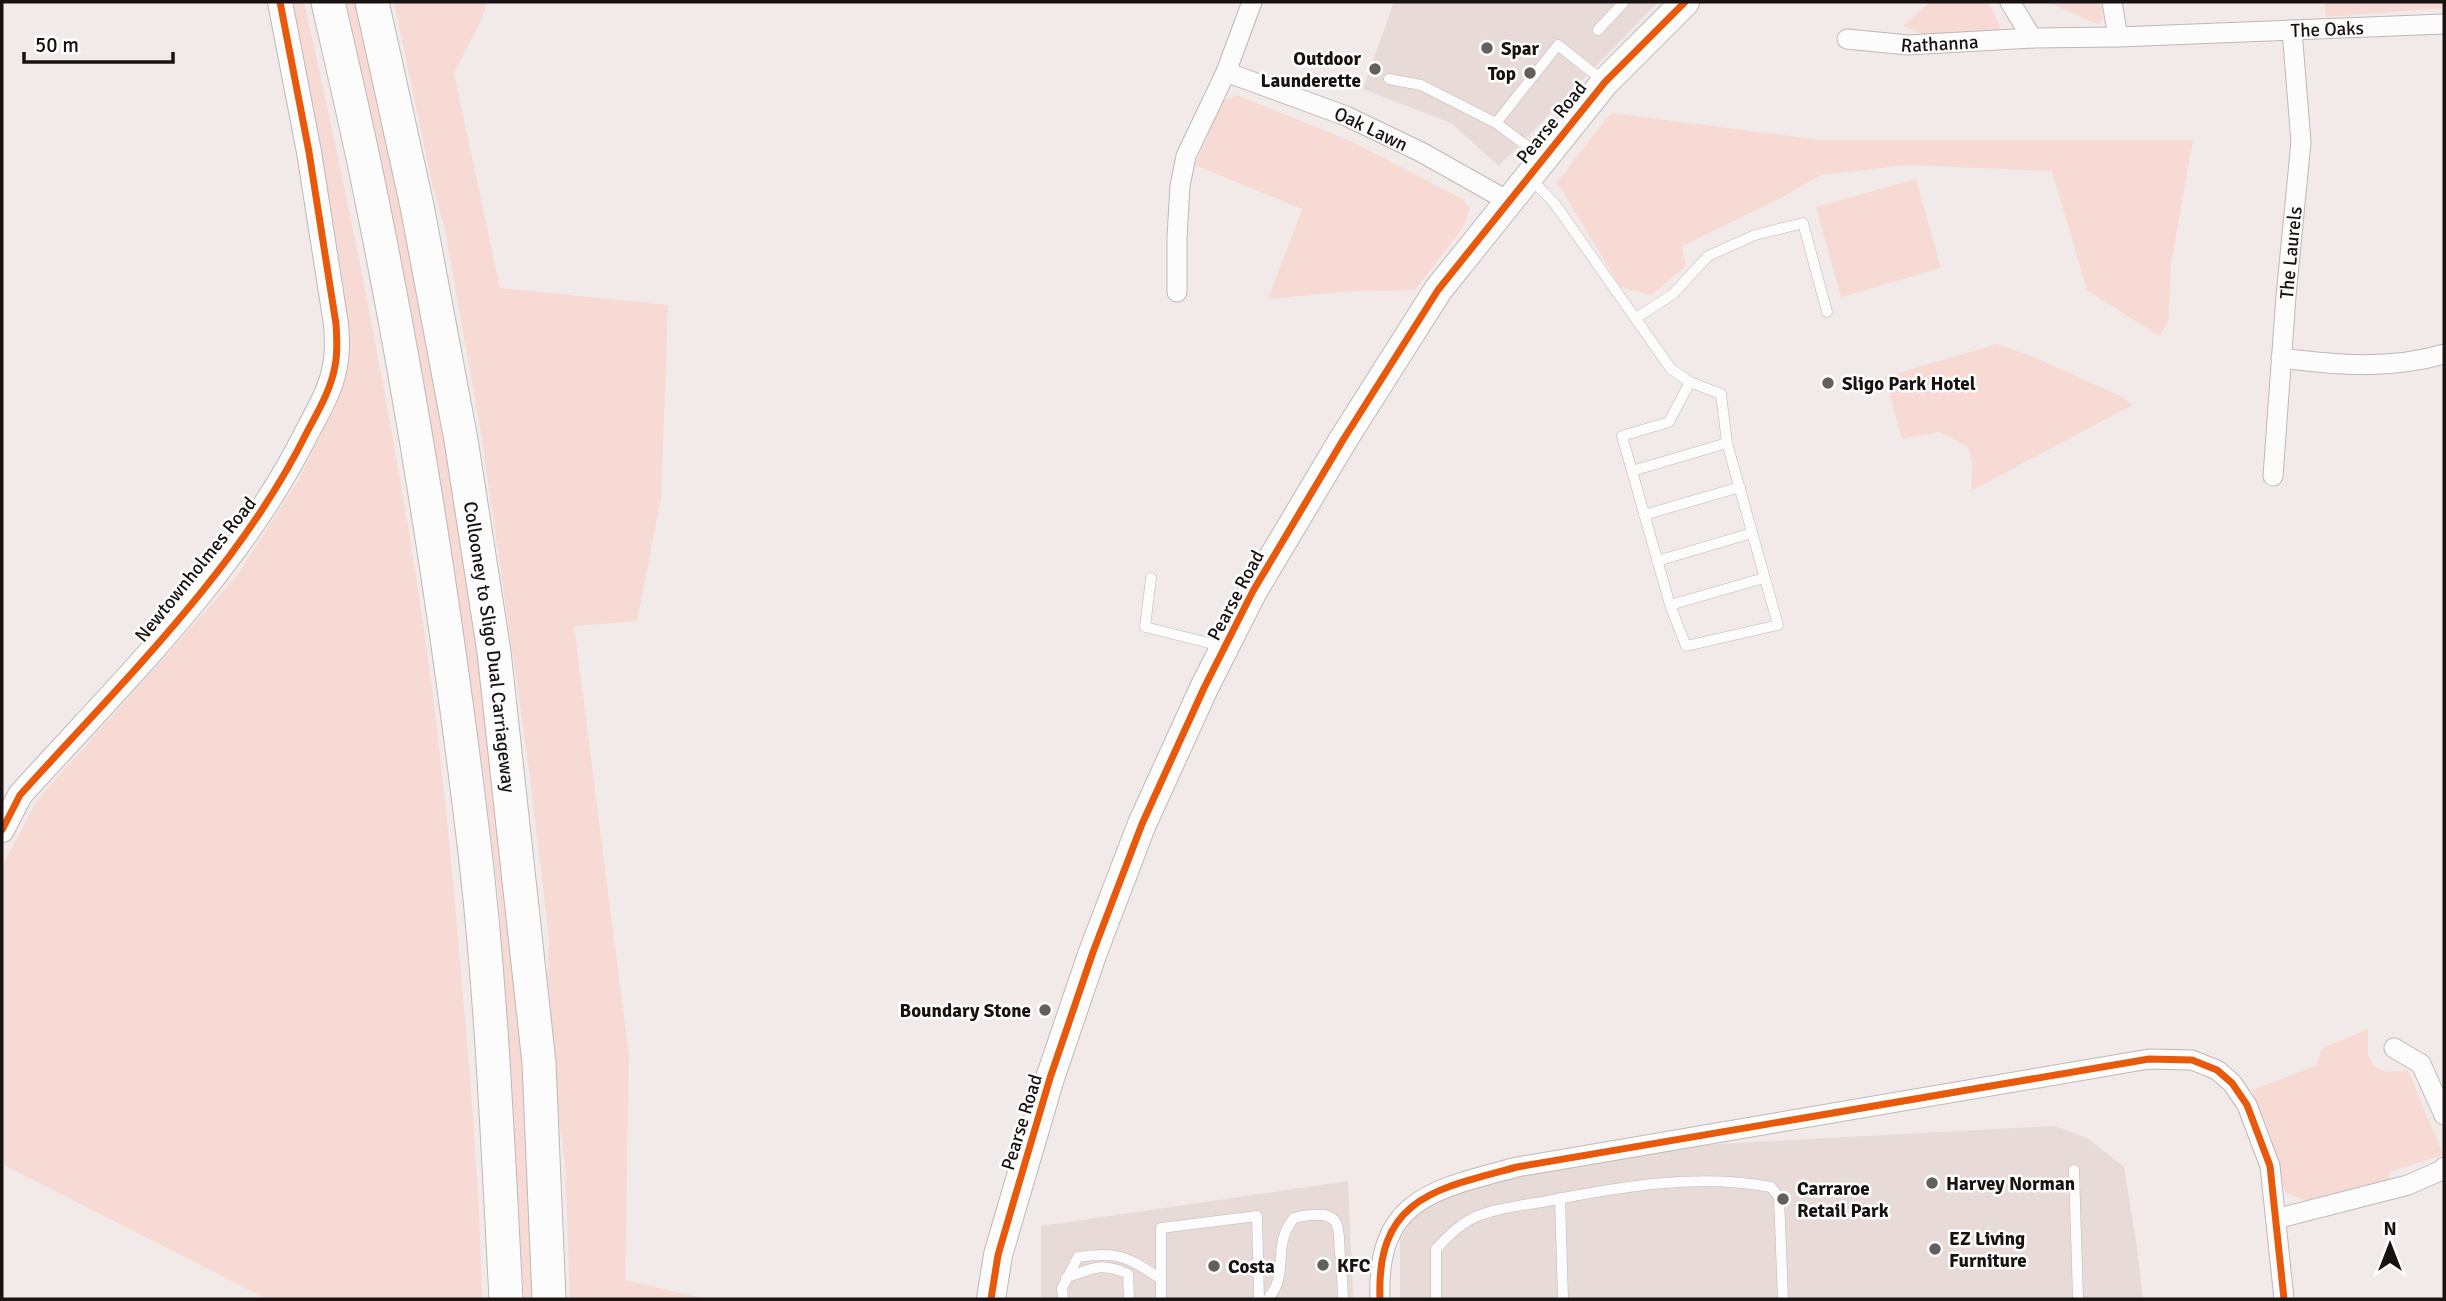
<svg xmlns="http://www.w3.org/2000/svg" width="2446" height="1301" font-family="Signika,sans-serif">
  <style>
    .built { fill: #e8dad6 }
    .green { fill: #f6dad3 }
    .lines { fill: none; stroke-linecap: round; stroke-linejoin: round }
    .service-casing { stroke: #beb8b7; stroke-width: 11 }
    .minor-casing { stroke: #beb8b7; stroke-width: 21 }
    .tertiary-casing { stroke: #beb8b7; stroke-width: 26 }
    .secondary-casing { stroke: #beb8b7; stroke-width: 30 }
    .trunk-casing { stroke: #beb8b7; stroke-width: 35 }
    .service { stroke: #fdfcfc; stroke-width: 10 }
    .minor { stroke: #fdfcfc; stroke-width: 19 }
    .tertiary { stroke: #fdfcfc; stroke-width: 24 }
    .secondary { stroke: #fdfcfc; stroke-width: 28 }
    .trunk { stroke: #fdfcfc; stroke-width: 33 }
    .cycleway-casing { stroke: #fff; stroke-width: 11 }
    .cycleway { stroke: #e8590c; stroke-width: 7 }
    .poi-dot { fill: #645e5d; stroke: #fff; stroke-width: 2.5 }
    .labels { text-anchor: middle; stroke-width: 5; stroke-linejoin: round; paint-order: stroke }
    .street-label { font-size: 19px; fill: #181312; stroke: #fff }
    .poi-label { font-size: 19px; font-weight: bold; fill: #181312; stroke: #fff; text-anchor: start }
  </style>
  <rect width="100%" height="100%" fill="#f2eae8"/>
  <path class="built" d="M1394,2H1658L1499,166L1451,123L1363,89Z
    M2054,1126L2087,1138L2124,1167L2137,1248L2143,1299H1400V1239L1417,1213L1456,1184L1644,1148Z
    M1348,1181L1353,1299H1041V1226Z"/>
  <path class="green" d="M292,2H304C346,188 384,375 414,564C437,707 451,852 463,997C472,1097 480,1198 482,1299H267L2,1164V866L38,799L236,577L298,481L340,396L350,347L344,290L325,172Z
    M346,2H361L405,206L476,620L521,1003L538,1299H524L499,901L482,763L413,322L377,140Z
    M394,2H487L482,18L454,73L500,288L668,305L661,498L637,621L574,626L629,1056L625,1280L707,1299H570L565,1164L559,1118L548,976L549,939L529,769L482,439L445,230L432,184Z
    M1930,2H1988L2001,29L1996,32L1923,34L1903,26Z
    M2048,2H2100L2103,18L2101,23H2094Z
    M2324,2H2444V8L2326,17Z
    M1237,95L1348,140L1463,199L1470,208L1462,229L1415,290L1353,291L1268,299L1302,209L1195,165L1223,101Z
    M1611,113L1820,140H2193L2171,264L2168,323L2159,336L2087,290L2052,171L1908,165L1821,175L1779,199L1682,246L1686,266L1651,295L1620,287L1557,182Z
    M1916,179L1941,268L1841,297L1816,207Z
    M1997,344L2036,358L2122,397L2132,405L1971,491L1972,462L1968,447L1940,432L1902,439L1885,377Z
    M2368,1029V1055L2376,1068L2387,1072L2408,1070L2443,1155L2389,1172V1179L2313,1203L2285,1193L2270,1134L2252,1090L2317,1065L2321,1049Z"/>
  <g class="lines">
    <g class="service-casing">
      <path id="service" d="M1598,30L1624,2
        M1389,79L1421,85L1496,123
        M1542,157L1496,123L1558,45L1602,80
        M1531,179L1555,204L1671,369L1690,382L1721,394L1727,443L1778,625L1686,646L1670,605L1632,471L1727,443
        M1636,318L1673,294L1708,256L1755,235L1803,223L1827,312
        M1632,471L1622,436L1669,422L1690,382
        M1644,515L1740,487
        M1657,561L1752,533
        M1151,578L1145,627L1221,646
        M1670,605L1764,578
        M2074,1170L2078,1299
        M1560,1198L1563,1299
        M1342,1274L1343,1299
        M1066,1278C1092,1268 1101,1262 1128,1274L1129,1299
        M1063,1299L1062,1288L1078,1257C1119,1251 1127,1257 1161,1279
        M1161,1299V1228L1257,1216L1259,1299
        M1268,1299C1290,1274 1271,1245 1294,1218C1306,1215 1332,1210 1337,1225C1340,1234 1339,1246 1340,1255
        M1436,1299V1249C1450,1234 1464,1220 1483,1214C1503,1207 1526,1205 1547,1201C1619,1187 1697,1173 1771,1187L1779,1197L1783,1299"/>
    </g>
    <g class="minor-casing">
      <g id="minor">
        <path d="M2010,2L2032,38"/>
        <path d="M2112,2L2118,37"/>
        <path id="s1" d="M1847,39L1908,45L2032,38L2118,37L2444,24"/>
        <path id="s2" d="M1226,72L1346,116L1421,152L1508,201"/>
        <path d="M1177,292V237L1180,186L1186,156L1226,72L1252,2"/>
        <path d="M2281,358C2336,365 2390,370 2444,354"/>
        <path id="s3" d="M2273,476L2286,296L2301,142L2292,30"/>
        <path d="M2394,1048L2421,1064L2444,1115"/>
        <path d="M2276,1219L2408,1185L2442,1170L2444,1167"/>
        <path d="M1380,1299C1376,1198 1435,1189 1517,1167L2149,1059L2192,1060L2217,1070L2232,1083L2247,1105L2270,1166L2284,1299"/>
      </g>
    </g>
    <g class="tertiary-casing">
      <path id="tertiary" d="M2,830L20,795C120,684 239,569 306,434C317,413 331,390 335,366C338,352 337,338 336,324L309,152L280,2"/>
    </g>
    <g class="secondary-casing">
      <path id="secondary" d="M991,1299L998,1255L1012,1207L1050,1078L1093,952L1142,824L1204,688L1253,591L1343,440L1438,290L1605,82L1685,2"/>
    </g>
    <g class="trunk-casing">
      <g id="trunk">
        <path d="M328,2C343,68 359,135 372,201C416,417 449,634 475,852C492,1000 498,1150 506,1299"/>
        <path id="s4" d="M372,2L417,206L461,440L494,652L539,1063L549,1299"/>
      </g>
    </g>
    <use href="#service" class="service"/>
    <use href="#minor" class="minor"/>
    <use href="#tertiary" class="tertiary"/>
    <use href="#secondary" class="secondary"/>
    <use href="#trunk" class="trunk"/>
    <g class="cycleway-casing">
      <path id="cycleway" d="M2,830L20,795C120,684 239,569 306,434C317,413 331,390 335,366C338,352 337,338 336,324L309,152L280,2
        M991,1299L998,1255L1012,1207L1050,1078L1093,952L1142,824L1204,688L1253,591L1343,440L1438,290L1605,82L1685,2
        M1380,1299C1376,1198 1435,1189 1517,1167L2149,1059L2192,1060L2217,1070L2232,1083L2247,1105L2270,1166L2284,1299"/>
    </g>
    <use href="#cycleway" class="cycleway"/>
  </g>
  <g class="poi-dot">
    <circle cx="1487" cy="48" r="7"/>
    <circle cx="1375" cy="69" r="7"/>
    <circle cx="1530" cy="73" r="7"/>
    <circle cx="1828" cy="383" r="7"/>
    <circle cx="1045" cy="1010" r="7"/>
    <circle cx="1932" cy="1183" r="7"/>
    <circle cx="1783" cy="1199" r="7"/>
    <circle cx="1935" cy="1249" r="7"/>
    <circle cx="1323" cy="1265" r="7"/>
    <circle cx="1214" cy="1266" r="7"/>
  </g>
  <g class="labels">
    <g class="street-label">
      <text dy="7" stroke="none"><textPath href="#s1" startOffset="481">The Oaks</textPath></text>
      <text dy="7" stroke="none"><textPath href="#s1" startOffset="93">Rathanna</textPath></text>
      <text transform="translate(1551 122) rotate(-51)" y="7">Pearse Road</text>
      <text dy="7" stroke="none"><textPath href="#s2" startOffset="156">Oak Lawn</textPath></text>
      <text dy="7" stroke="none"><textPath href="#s3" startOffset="224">The Laurels</textPath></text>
      <text transform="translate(195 569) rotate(-51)" y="7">Newtownholmes Road</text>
      <text transform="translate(1235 595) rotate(-62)" y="7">Pearse Road</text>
      <text dy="7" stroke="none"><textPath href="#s4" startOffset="656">Collooney to Sligo Dual Carriageway</textPath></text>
      <text transform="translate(1021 1122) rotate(-73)" y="7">Pearse Road</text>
    </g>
    <g class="poi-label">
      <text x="1501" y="55">Spar</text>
      <text x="1361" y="65" text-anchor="end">Outdoor<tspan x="1361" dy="22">Launderette</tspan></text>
      <text x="1516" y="80" text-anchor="end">Top</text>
      <text x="1842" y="390">Sligo Park Hotel</text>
      <text x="1031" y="1017" text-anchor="end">Boundary Stone</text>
      <text x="1946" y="1190">Harvey Norman</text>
      <text x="1797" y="1195">Carraroe<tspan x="1797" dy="22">Retail Park</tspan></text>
      <text x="1949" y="1245">EZ Living<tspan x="1949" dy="22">Furniture</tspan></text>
      <text x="1337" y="1272">KFC</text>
      <text x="1228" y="1273">Costa</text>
    </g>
  </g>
  <rect width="2446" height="1301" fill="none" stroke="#181312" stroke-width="7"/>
  <g transform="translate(2390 1245)" stroke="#ffffff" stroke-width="5" paint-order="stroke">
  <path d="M0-5L12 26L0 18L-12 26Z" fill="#181312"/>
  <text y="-10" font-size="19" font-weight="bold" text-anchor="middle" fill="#181312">N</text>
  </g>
  <path d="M24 52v10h149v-10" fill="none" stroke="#181312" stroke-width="3.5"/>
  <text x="35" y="52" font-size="21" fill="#181312" stroke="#ffffff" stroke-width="5" paint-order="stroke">50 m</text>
</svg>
